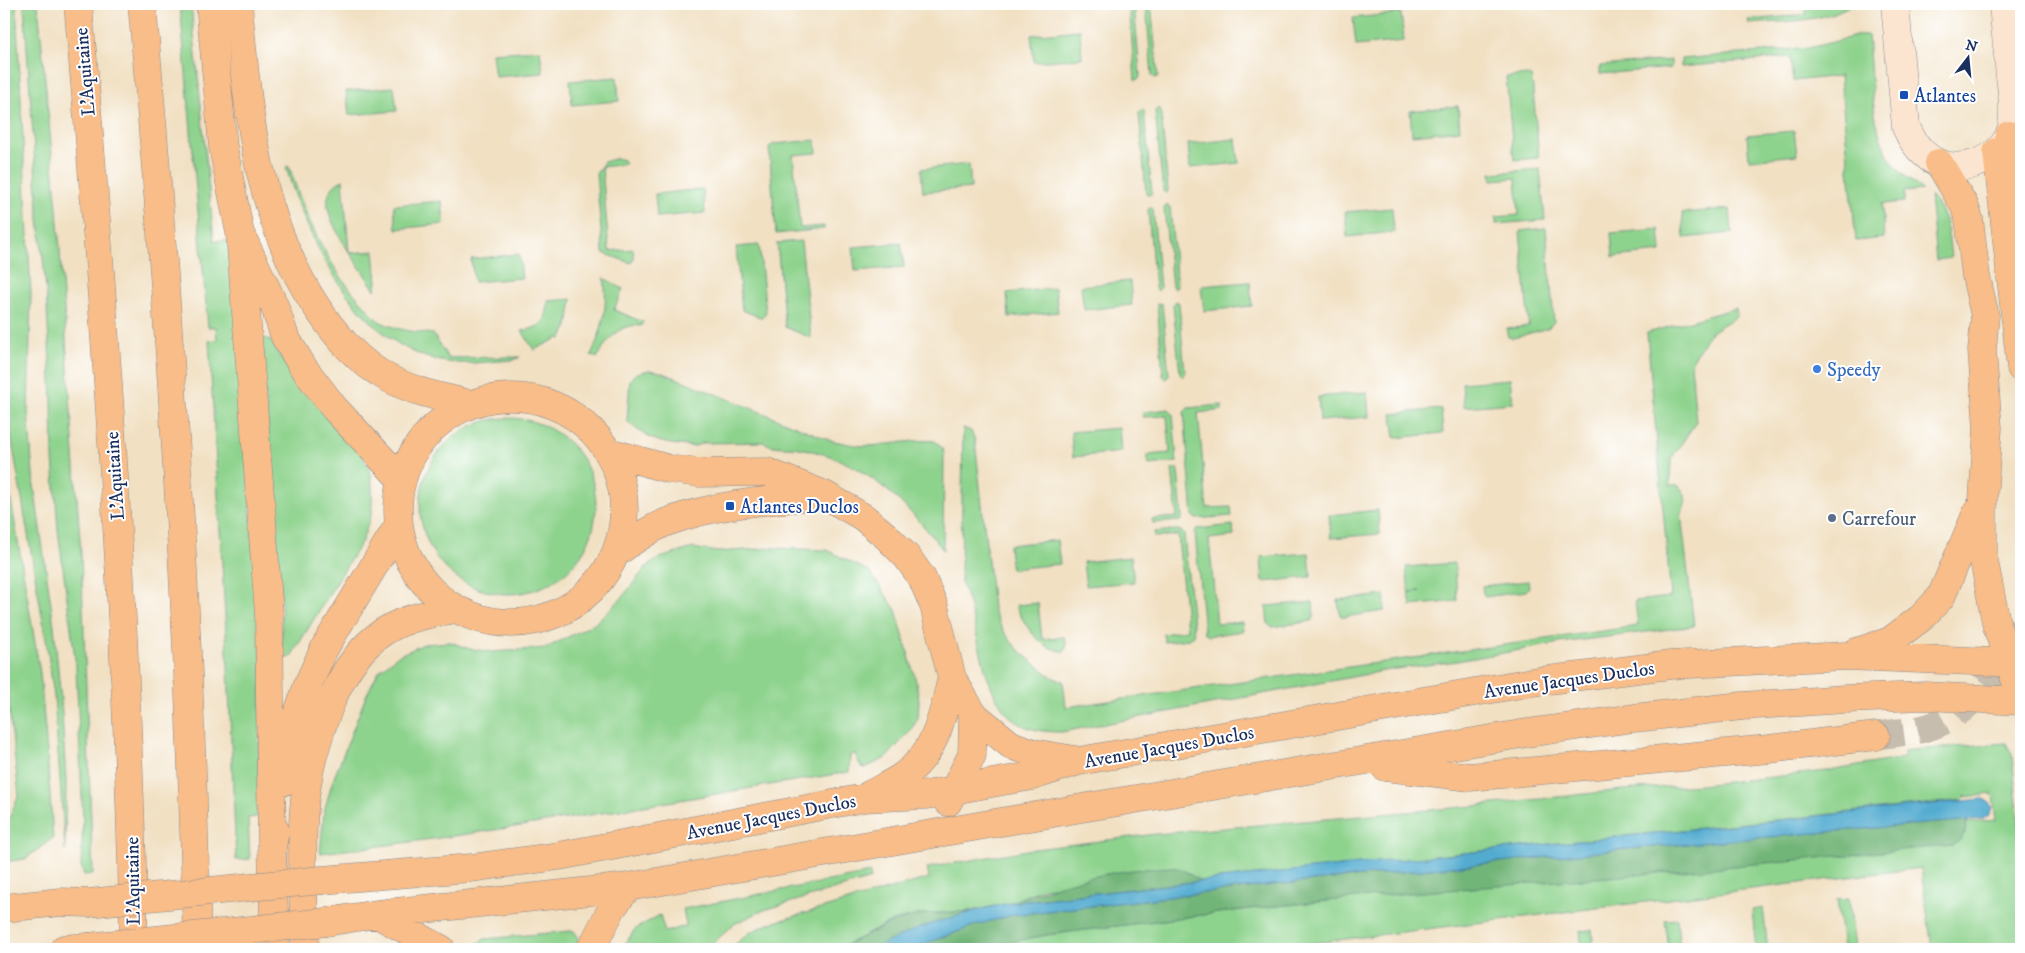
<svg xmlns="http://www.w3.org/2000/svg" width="2025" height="953" font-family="'IM FELL DW Pica',serif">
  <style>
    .green { fill: #8ed38d; stroke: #548176 }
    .forest { fill: #72b578; stroke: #46726b }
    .water { fill: #53acd0; stroke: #376e97 }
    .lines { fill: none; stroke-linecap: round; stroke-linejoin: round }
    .primary-tunnel { stroke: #c6bdae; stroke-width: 28; stroke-dasharray: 28 14; stroke-linecap: butt }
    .secondary-casing { stroke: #868890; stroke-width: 29 }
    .primary-casing { stroke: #868890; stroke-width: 29 }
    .highway-casing { stroke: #868890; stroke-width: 29 }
    .secondary { stroke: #fce5d0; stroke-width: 28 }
    .primary { stroke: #f8bd89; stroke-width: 28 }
    .highway { stroke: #f8bd89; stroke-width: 28 }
    .primary-bridge-casing { stroke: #868890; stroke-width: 29; stroke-linecap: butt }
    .primary-bridge { stroke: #f8bd89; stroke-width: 28 }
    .transit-dot { fill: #1a4fb4; stroke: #fff; stroke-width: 2 }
    .shop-dot { fill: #3f7fe0; stroke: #fff; stroke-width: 2 }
    .service-dot { fill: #5c6f8a; stroke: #fff; stroke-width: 2 }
    .labels { text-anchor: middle; stroke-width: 4; stroke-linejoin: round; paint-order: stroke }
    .street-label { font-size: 19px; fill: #1b2f5e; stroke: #fff }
    .transit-label { font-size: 19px; fill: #164399; stroke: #fff; text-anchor: start }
    .shop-label { font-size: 19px; fill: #366cbe; stroke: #fff; text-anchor: start }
    .service-label { font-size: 19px; fill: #4e5e75; stroke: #fff; text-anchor: start }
  </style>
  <rect width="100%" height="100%" fill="#fff"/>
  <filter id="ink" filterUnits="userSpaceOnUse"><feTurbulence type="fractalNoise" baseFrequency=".02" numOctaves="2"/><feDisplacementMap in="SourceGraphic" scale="10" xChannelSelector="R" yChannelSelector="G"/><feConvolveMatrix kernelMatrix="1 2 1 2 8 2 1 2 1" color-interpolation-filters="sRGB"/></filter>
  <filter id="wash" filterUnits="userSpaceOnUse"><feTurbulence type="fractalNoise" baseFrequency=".0096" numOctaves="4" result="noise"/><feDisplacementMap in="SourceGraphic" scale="20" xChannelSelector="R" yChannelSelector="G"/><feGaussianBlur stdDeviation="1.12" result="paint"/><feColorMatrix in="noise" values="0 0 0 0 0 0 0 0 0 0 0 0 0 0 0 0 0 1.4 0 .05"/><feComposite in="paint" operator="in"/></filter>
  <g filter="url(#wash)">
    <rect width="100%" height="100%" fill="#f1e0c2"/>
    <path class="green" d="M4,4H16L31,294L28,412L34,486L54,626L62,713L66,781L65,850L54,696L46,639L4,395Z
      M24,4H38L57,209L81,554L93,874L84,875L81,866L83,822L76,666L58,530L53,458L52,400L46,289L38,209Z
      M180,4H191L214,241L227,240L233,268L262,666L257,817L248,818L250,859L236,860L228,667L209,341L217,340L216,327H208Z
      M1129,4H1134L1140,75L1139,79L1135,80Z
      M1146,4H1151L1158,77L1155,78L1152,75Z
      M1806,4H1852C1824,23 1782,21 1749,24L1748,20L1806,15Z
      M1401,13L1404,41L1356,46L1353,18Z
      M1080,30L1082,58L1034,62L1031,35Z
      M1860,35H1868C1871,69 1871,129 1889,157C1897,171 1910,180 1922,190L1904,192V202L1882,204L1884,238L1856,241L1840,76L1793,81L1790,57L1681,67V59L1809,48Z
      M540,50L543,73L495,77L492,53Z
      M1671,60V68L1600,74V66Z
      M1528,75L1532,78L1539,158L1514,160L1506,77Z
      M617,77L619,101L572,105L570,81Z
      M394,87L397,111L349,115L346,91Z
      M1458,106L1460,130L1412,135L1410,111Z
      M1158,108L1161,110L1168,191L1166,194L1163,191L1155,111Z
      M1142,109L1144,111L1152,193L1149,195L1146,193L1139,112Z
      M1794,131L1797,155L1749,160L1747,135Z
      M1236,139L1239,163L1190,168L1188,144Z
      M816,140L817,153L793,155L800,228L824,226V229L776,234L769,147L774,144Z
      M617,158L623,160L625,164L602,167L609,251L633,249L634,259L631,263L603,253L596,174L604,162Z
      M969,164L971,188L923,192L921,169Z
      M289,166C305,216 328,268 365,306C369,311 375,319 381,322C397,330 415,332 433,334L448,358L520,357L514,360C491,361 464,366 441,361C359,345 307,240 286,167Z
      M1540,169L1545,220L1496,224V217L1519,215L1516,178L1492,180L1491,173Z
      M343,180L349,252C337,231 311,195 343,180Z
      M703,189L705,213L657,217L655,194Z
      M1930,196C1948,214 1948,234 1951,258L1936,260Z
      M442,201L444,224L396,229L394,205Z
      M1167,205L1170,207L1177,287L1174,289L1172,286L1164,208Z
      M1150,207L1153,209L1160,288L1158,291L1155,288L1148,210Z
      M1392,208L1394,232L1347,237L1345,212Z
      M1730,209L1732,233L1684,238L1682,213Z
      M1546,228L1554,322L1548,328L1513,338L1508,337L1506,329L1529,326L1520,231Z
      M1659,229L1661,252L1613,257L1611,233Z
      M801,241L811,338L785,327L777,243Z
      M901,243L904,267L855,271L853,247Z
      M759,245L766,312L762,318L742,310L736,247Z
      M374,251L377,282L375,290L350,253Z
      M519,254L522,278L474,282L471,259Z
      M604,278L623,289L614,310L643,322L641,326C619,322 606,342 597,358L591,355C603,329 608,307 604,278Z
      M1130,281L1132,305L1084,310L1081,286Z
      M1250,282L1252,306L1204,311L1201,286Z
      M1055,288L1058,312L1009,317L1007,293Z
      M572,299L568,326L561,339L558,338L534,350L522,331C542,327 547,322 548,301Z
      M1176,301L1179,303L1185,374L1183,377L1180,374L1173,305Z
      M1157,303L1162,304L1169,375L1166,379L1163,376Z
      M1736,308L1737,316L1711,332L1706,338L1691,363L1696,422L1671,459L1670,485H1678C1688,496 1687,501 1681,514L1694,626L1560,643L1457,661L1389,670L1062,732C1049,732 1036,731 1024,726C979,706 981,623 961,582L963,428L971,431L975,440L993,608C1002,635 1017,651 1039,667C1047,673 1053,679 1063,681L1066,707L1638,626L1635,601L1671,597L1647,333Z
      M265,338L271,341L291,373L362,453L371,474L372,484V513L362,541L290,658L283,656L282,648L281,597L261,339Z
      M649,370L661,372L830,440C843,443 856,446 869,446C891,445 913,439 935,441L943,449L944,454L943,550C913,511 877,474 830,456C820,453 810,450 800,448C789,446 773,449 764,442L702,443C694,448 688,446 679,445C657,443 643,436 627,421L630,379L635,374Z
      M1510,379L1513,403L1464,407L1462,383Z
      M1367,392L1369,417L1320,421L1318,397Z
      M1222,405V410L1198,413L1207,508L1231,507L1232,516L1196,519L1193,515L1184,412L1188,408Z
      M1169,409L1173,415L1177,462L1149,465L1147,455L1170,453L1167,416L1143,417L1142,414L1145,412Z
      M1441,409L1443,433L1395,438L1392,414Z
      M420 506a88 88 0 1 1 176 0a88 88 0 1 1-176 0Z
      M1119,428L1121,452L1073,457L1071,432Z
      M4,458L40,673L47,752L53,838L25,859L4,862V830L19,795L4,667Z
      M1172,469H1178L1182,518L1180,521L1153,523L1152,519L1177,517Z
      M1378,510L1380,534L1331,538L1329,515Z
      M1233,525L1234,536L1209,539L1217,624L1242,622L1243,631L1208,636L1204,632L1195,532L1197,529Z
      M1177,530L1181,531L1184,535L1194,635L1189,639L1165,642L1163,634L1187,630L1179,547L1178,535L1154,537V532Z
      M1057,540L1060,564L1011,569L1009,545Z
      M693,548L718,552L772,548L827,550L870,572L896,610L916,681L919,701L918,718L911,730L886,758L865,768L861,767L855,754L850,755L849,772C673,800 496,834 320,853L324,812L332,783L366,696L378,672L397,656L424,644L450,642L470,649L493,652L546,648L594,624L621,599L646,567L660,558Z
      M1309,553L1311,577L1263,582L1261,557Z
      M1131,557L1134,582L1086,586L1083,562Z
      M1455,563L1457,601L1411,606L1409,593L1420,591L1409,592L1406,567Z
      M1528,581L1529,587L1526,591L1485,597L1483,593L1482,586Z
      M1385,595L1384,611L1344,617L1340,615L1338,600Z
      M1313,602L1314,617L1312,621L1273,627L1268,624L1266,606Z
      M1038,603L1042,639L1064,637L1066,640V648L1064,651C1041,651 1023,624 1016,605Z
      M2006,743L2012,755L2021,842L2020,949H1932L1921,868L1265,949H975L1046,935L1257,908L1965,834L1966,823L1996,820L1993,794L1964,797L1963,800L1200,881L1183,870L1044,888L1009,903L971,911L923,914L893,921L838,949H729L752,931L771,923L929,878L927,868L1027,850L1156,834L1475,806L1622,790L1701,785L1835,770L1904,758V751L1912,750Z
      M870,873L871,879L764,910L734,924L707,949H622L635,929L660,915L665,932L686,926L683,909Z
      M1849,898L1855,949H1843L1837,899Z
      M1763,908L1768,949H1756L1752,910Z
      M1677,919L1680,949H1669L1665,920Z
      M1592,930L1594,949H1582L1580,931Z
      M570,931H574L579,938L575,949H472L476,944L485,939Z"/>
    <path class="forest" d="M1967,820C1965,832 1964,839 1953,845L1682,871L1398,894L1257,908L1046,935L975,949H910L976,925L1013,915L1273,885L1627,849Z
      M1172,867L1183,870L1200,881L1010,903C1062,881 1115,869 1172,867Z
      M971,911L904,935L875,949H838L893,922L923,914Z"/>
    <path class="water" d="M1981,799L1989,802L1992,808L1988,816L1983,819L1627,849L1273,885L1013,915L976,925L910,949H875C913,927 966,912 1010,903L1273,873Z"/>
  </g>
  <g filter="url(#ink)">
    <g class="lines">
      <path class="primary-tunnel" d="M1876,736C1891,733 1907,732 1922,729C1977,716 2003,660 2021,613"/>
      <g class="secondary-casing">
        <path id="secondary" d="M1895,4L1906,127C1914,146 1928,163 1950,166C1976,169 2006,154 2012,126C2015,110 2012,92 2010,76C2008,52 2005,28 2003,4"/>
      </g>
      <g class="primary-casing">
        <path id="primary" d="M210,4L223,147L240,233L274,305L285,337L303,367L335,409L401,479
          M238,4C248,109 255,211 314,303C331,329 351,355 378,372C405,390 439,397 471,404
          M2009,135L2021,183
          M1997,152L2021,368
          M1939,163L1964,205L1969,219L1976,276L1985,316L1982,351L1988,428L1983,500V556L1997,627L2015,679
          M240,233L269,614L272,848
          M398 510a113 113 0 1 1 226 0a113 113 0 1 1-226 0Z
          M609,452L669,469L699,473L767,472L825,495L863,517L886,536L907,557L922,578L934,606L952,678L973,714L1011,745L1033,753L1075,760
          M617,552C633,541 649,529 667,522C715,504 769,500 819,496
          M1856,652L1890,641L1921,618L1941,597L1978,510
          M1385,767L1470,777L1769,749L1876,736
          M283,782L294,724L309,682L325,647L398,526
          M869,795C880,789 893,783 903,776C937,752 942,716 952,678
          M948,802L972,755L973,714
          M322,880L471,868L559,856L864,798L926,795L1003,781L1033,776L1079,761L1532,682L1670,665L1845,656L2021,663
          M4,908L61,902L88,903
          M377,914L441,949
          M326,922L377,914L628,887L1076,809L1527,733L1634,718L1742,706L1845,699L1925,696L2021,701
          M64,949L88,947
          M275,949L272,848L275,830
          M305,949C304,903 300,855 304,809C306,774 317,739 329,707C339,681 353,656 375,638C398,619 427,614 455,609
          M591,949L612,908L628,887"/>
      </g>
      <g class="highway-casing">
        <path id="highway" d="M78,4C106,318 128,634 134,949
          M142,4C170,318 191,634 197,949"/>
      </g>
      <use href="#secondary" class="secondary"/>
      <use href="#primary" class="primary"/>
      <use href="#highway" class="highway"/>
      <g class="primary-bridge-casing">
        <path id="primary-bridge" d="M88,903L322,880
          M88,947L326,922"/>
      </g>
      <use href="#primary-bridge" class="primary-bridge"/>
    </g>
  </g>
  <g class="transit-dot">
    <rect x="1899" y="90" width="10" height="10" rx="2.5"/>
    <rect x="725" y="501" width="10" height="10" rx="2.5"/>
  </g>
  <circle class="shop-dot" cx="1817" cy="369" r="5"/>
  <circle class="service-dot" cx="1832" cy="518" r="5"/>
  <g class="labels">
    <g class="street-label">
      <text transform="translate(84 72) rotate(-95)" y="7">L'Aquitaine</text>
      <text transform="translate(114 476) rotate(-94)" y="7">L'Aquitaine</text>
      <text transform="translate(1569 679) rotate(-8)" y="7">Avenue Jacques Duclos</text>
      <text transform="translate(1169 746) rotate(-10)" y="7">Avenue Jacques Duclos</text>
      <text transform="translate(771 816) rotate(-11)" y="7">Avenue Jacques Duclos</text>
      <text transform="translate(132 881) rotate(-91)" y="7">L'Aquitaine</text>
    </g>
    <g class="transit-label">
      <text x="1914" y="102">Atlantes</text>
      <text x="740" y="513">Atlantes Duclos</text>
    </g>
    <g class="shop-label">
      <text x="1827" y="376">Speedy</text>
    </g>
    <g class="service-label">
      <text x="1842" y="525">Carrefour</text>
    </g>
  </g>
  <rect width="2025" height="953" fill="none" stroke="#fff" stroke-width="20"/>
  <g transform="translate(1968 58) rotate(16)" stroke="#ffffff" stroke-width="4" paint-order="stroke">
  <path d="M0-4L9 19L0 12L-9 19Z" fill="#1b2f5e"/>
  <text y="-8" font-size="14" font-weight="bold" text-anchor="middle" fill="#1b2f5e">N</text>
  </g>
</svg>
